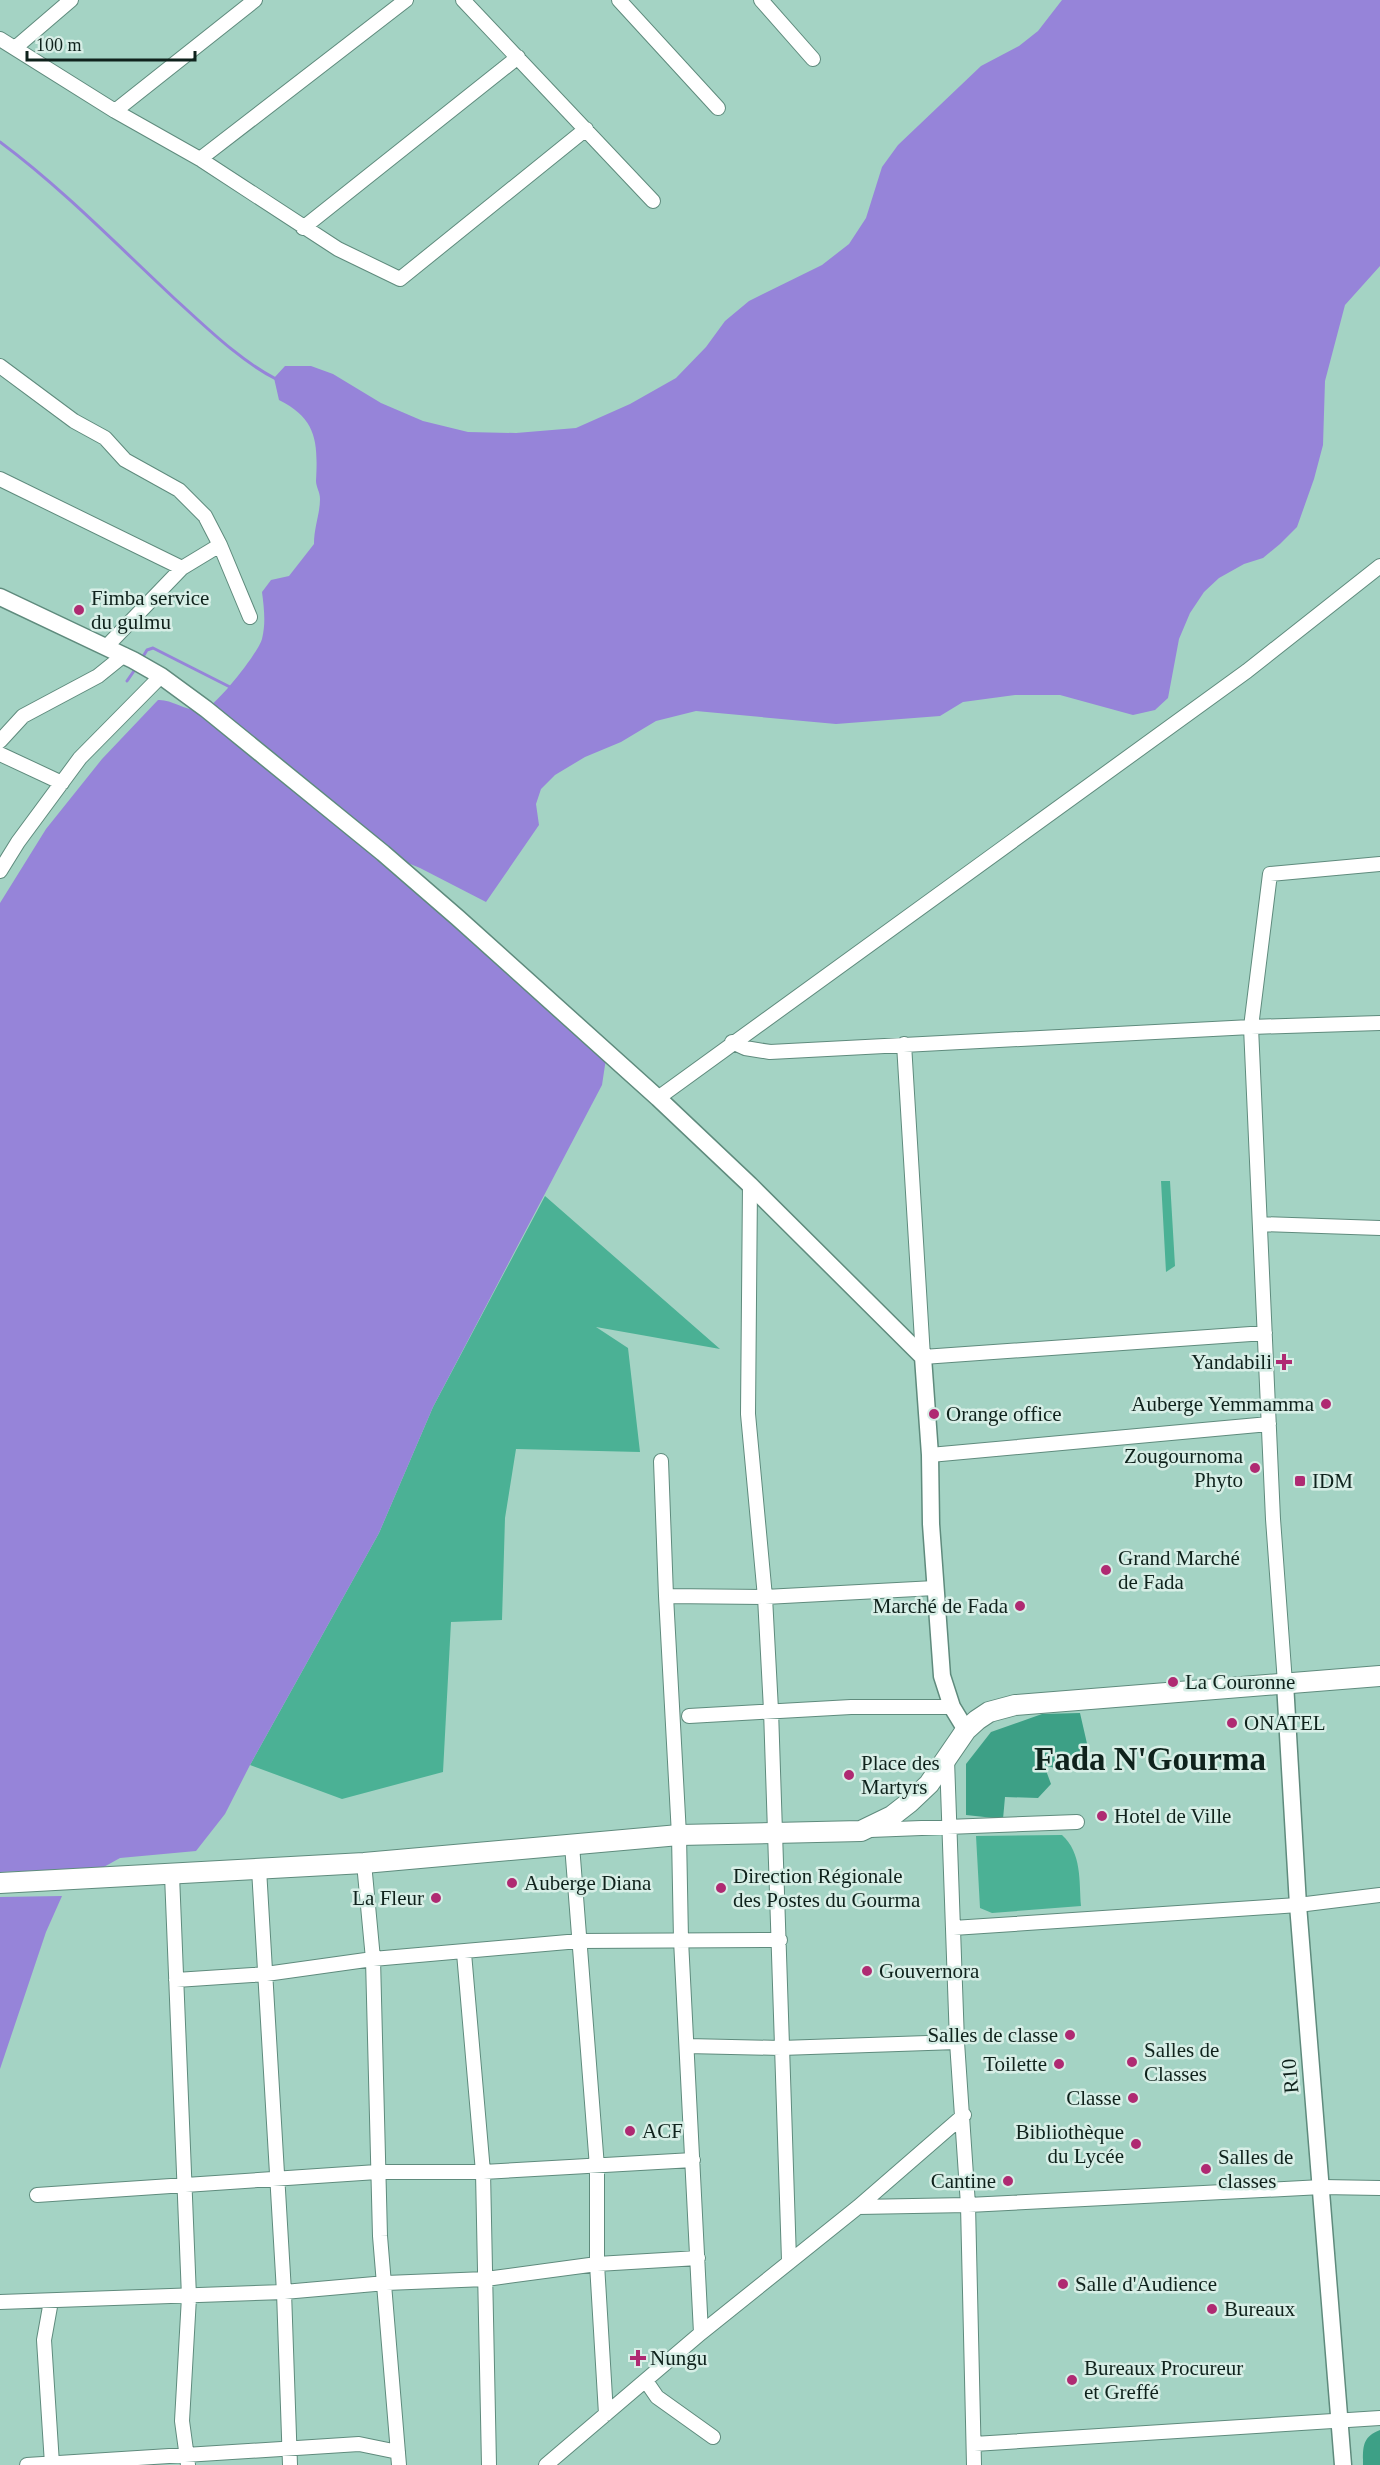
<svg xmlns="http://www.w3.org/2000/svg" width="1380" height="2465" font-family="Georgia,serif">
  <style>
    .green { fill: #4bb195 }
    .forest { fill: #3da086 }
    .water { fill: #9684d9 }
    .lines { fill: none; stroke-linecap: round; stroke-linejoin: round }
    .stream { stroke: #9684d9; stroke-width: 3 }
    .minor-casing { stroke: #5f8b7d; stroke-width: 16 }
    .major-casing { stroke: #5f8b7d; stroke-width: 19 }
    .highway-casing { stroke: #5f8b7d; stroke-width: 22 }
    .minor { stroke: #fff; stroke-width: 14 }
    .major { stroke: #fff; stroke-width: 16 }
    .highway { stroke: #fff; stroke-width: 20 }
    .poi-dot { fill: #af2a72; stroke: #d7eee6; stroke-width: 2 }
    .labels { text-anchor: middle; stroke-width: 5; stroke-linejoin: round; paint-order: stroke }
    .poi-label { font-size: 21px; fill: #0f221c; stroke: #d7eee6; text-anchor: start }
    .street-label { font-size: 21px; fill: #0f221c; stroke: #d7eee6 }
    .town-label { font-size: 33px; font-weight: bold; fill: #0f221c; stroke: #d7eee6 }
  </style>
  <rect width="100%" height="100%" fill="#a4d3c4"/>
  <path class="green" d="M1161,1181H1170L1175,1266L1166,1272Z
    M545,1196L720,1349L596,1327L628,1348L640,1452L516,1449L505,1518L502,1620L451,1622L443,1772L342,1799L250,1765L379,1533L433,1407Z
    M1062,1835C1082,1853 1079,1881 1081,1906L992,1913L980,1908L976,1836Z"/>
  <path class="forest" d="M1080,1713L1091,1761L1069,1772L1044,1765L1051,1784L1038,1798L1005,1797L1003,1819L966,1815V1764L991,1732L1042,1714Z
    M1380,2430V2465H1363C1363,2447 1362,2437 1380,2430Z"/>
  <path class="water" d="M1062,0H1380V266L1345,305L1325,381L1323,445L1314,479L1297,527L1280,544L1263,558L1244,564L1219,578L1204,592L1190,613L1179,639L1168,698L1155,710L1133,715L1060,695H1015L963,702L940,716L836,724L696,711L656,721L621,742L585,757L555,775L541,789L536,804L539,825L486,902L420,868L386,854L607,1052L602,1085L433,1407L379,1533L250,1765L225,1814L196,1851L120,1858L102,1868L0,1872V903L46,829L102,759L158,700C174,699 191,716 207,708C220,701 258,653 262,639C266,623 264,608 262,592L271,580L289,576L314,544C314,527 320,514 320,499C320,492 316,487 316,481C318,442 317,419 279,400L274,378L285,366H311L333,374L381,403L423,421L468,432L516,433L576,428L630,404L676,378L706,347L725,321L749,301L822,265L849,244L866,218L882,167L898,145L981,66L1019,46L1038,31Z
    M62,1896L46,1932L0,2069V1897Z"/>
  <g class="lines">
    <path class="stream" d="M0,142C63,189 117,245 175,299C205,326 239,360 276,379
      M141,660L147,650L153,648L230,687
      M127,681L136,668"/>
    <g class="minor-casing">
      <path id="minor" d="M463,0L653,201
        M619,0L718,108
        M761,0L813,59
        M0,39L115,111L200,159L338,249L400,279L586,129
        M15,48L71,0
        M115,111L255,0
        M200,159L406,0
        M303,228L518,57
        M0,366L74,421L105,438L125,460L179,490L205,516L220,545L250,617
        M0,479L182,568
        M106,647L182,568L220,545
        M0,741L23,716L98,676L124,655
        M0,754L62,783
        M0,871L18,842L80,758L161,676
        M732,1042L745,1048L770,1052L1251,1027L1380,1023
        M904,1044L923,1357L1265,1333
        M658,1098L1247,671L1380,566
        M750,1185L748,1414L765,1597L771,1710L789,2260
        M1260,1224L1380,1228
        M930,1455L1269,1424
        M661,1461L666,1596L679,1835L681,1940L701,2333
        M666,1596L765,1597L935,1588
        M1285,1683L1273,1519L1251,1027L1270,874L1380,864
        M689,1716L851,1707H952
        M947,1760L957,2042L968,2205L974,2465
        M870,1830L1077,1822
        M572,1845L597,2167V2264L606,2414
        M364,1863L373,1959L380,2236L399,2465
        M259,1869L284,2292L290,2465
        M172,1875L189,2297L182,2421L188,2465
        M953,1928L1298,1905L1380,1895
        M464,1953L483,2172L489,2465
        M176,1980L266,1974L373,1959L579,1941L780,1940
        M687,2046L781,2048L957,2042
        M37,2195L377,2172H483L693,2160
        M858,2207L968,2205L1322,2187L1380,2188
        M51,2301L44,2340L52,2464
        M0,2302L284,2292L386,2283L486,2279L597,2264L698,2258
        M646,2381L657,2397L713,2437
        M974,2444L1380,2418
        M27,2465L359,2444L398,2452
        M546,2465L701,2333L858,2207L964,2115"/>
    </g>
    <g class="major-casing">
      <path id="major" d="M0,597L133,660L161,676L206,709L383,853L458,918L658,1098L750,1185L923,1357L930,1455L931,1524L942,1676L952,1707L966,1730
        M1285,1683L1298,1905L1343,2465"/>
    </g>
    <g class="highway-casing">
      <path id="highway" d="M0,1883L364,1863L679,1835L861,1831L892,1816L910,1802L929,1784L966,1730L977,1720L989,1712L1015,1705L1380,1676"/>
    </g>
    <use href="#minor" class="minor"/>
    <use href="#major" class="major"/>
    <use href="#highway" class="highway"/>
  </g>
  <g class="poi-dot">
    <circle cx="79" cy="610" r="6"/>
    <path d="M1281 1353h6v6h6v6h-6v6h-6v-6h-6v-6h6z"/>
    <circle cx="1326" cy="1404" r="6"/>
    <circle cx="934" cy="1414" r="6"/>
    <circle cx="1255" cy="1468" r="6"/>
    <rect x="1294" y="1475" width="12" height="12" rx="3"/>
    <circle cx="1106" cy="1570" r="6"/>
    <circle cx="1020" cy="1606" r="6"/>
    <circle cx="1173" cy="1682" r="6"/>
    <circle cx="1232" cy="1723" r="6"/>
    <circle cx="849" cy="1775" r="6"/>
    <circle cx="1102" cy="1816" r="6"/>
    <circle cx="512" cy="1883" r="6"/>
    <circle cx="721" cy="1888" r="6"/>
    <circle cx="436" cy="1898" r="6"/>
    <circle cx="867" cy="1971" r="6"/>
    <circle cx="1070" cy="2035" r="6"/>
    <circle cx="1132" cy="2062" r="6"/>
    <circle cx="1059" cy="2064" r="6"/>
    <circle cx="1133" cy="2098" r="6"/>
    <circle cx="630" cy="2131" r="6"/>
    <circle cx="1136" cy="2144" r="6"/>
    <circle cx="1206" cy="2169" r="6"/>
    <circle cx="1008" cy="2181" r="6"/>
    <circle cx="1063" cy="2284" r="6"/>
    <circle cx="1212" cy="2309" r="6"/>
    <path d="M635 2349h6v6h6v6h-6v6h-6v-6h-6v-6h6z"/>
    <circle cx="1072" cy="2380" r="6"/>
  </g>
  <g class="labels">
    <g class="poi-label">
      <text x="91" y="605">Fimba service<tspan x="91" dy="24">du gulmu</tspan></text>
      <text x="1272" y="1369" text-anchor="end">Yandabili</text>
      <text x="1314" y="1411" text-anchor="end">Auberge Yemmamma</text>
      <text x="946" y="1421">Orange office</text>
      <text x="1243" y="1463" text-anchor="end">Zougournoma<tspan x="1243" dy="24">Phyto</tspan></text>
      <text x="1312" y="1488">IDM</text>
      <text x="1118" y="1565">Grand Marché<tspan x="1118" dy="24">de Fada</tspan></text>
      <text x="1008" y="1613" text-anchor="end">Marché de Fada</text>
      <text x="1185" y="1689">La Couronne</text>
      <text x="1244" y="1730">ONATEL</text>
      <text x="861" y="1770">Place des<tspan x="861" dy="24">Martyrs</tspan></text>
      <text x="1114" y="1823">Hotel de Ville</text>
      <text x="733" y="1883">Direction Régionale<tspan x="733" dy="24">des Postes du Gourma</tspan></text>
      <text x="524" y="1890">Auberge Diana</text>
      <text x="424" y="1905" text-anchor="end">La Fleur</text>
      <text x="879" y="1978">Gouvernora</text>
      <text x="1058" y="2042" text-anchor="end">Salles de classe</text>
      <text x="1144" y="2057">Salles de<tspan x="1144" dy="24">Classes</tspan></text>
      <text x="1047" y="2071" text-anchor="end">Toilette</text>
      <text x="1121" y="2105" text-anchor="end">Classe</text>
      <text x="642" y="2138">ACF</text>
      <text x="1124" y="2139" text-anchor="end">Bibliothèque<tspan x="1124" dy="24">du Lycée</tspan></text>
      <text x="1218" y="2164">Salles de<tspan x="1218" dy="24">classes</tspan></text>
      <text x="996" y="2188" text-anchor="end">Cantine</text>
      <text x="1075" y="2291">Salle d'Audience</text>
      <text x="1224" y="2316">Bureaux</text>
      <text x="650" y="2365">Nungu</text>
      <text x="1084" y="2375">Bureaux Procureur<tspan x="1084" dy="24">et Greffé</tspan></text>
    </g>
    <g class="street-label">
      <text transform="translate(1290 2076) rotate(-95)" y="7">R10</text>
    </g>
    <g class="town-label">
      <text x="1150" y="1770">Fada N'Gourma</text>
    </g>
  </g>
  <path d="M27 51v9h168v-9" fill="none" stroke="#0f221c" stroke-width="3"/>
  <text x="36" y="51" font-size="18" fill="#0f221c" stroke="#d7eee6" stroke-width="4.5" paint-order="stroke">100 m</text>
</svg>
